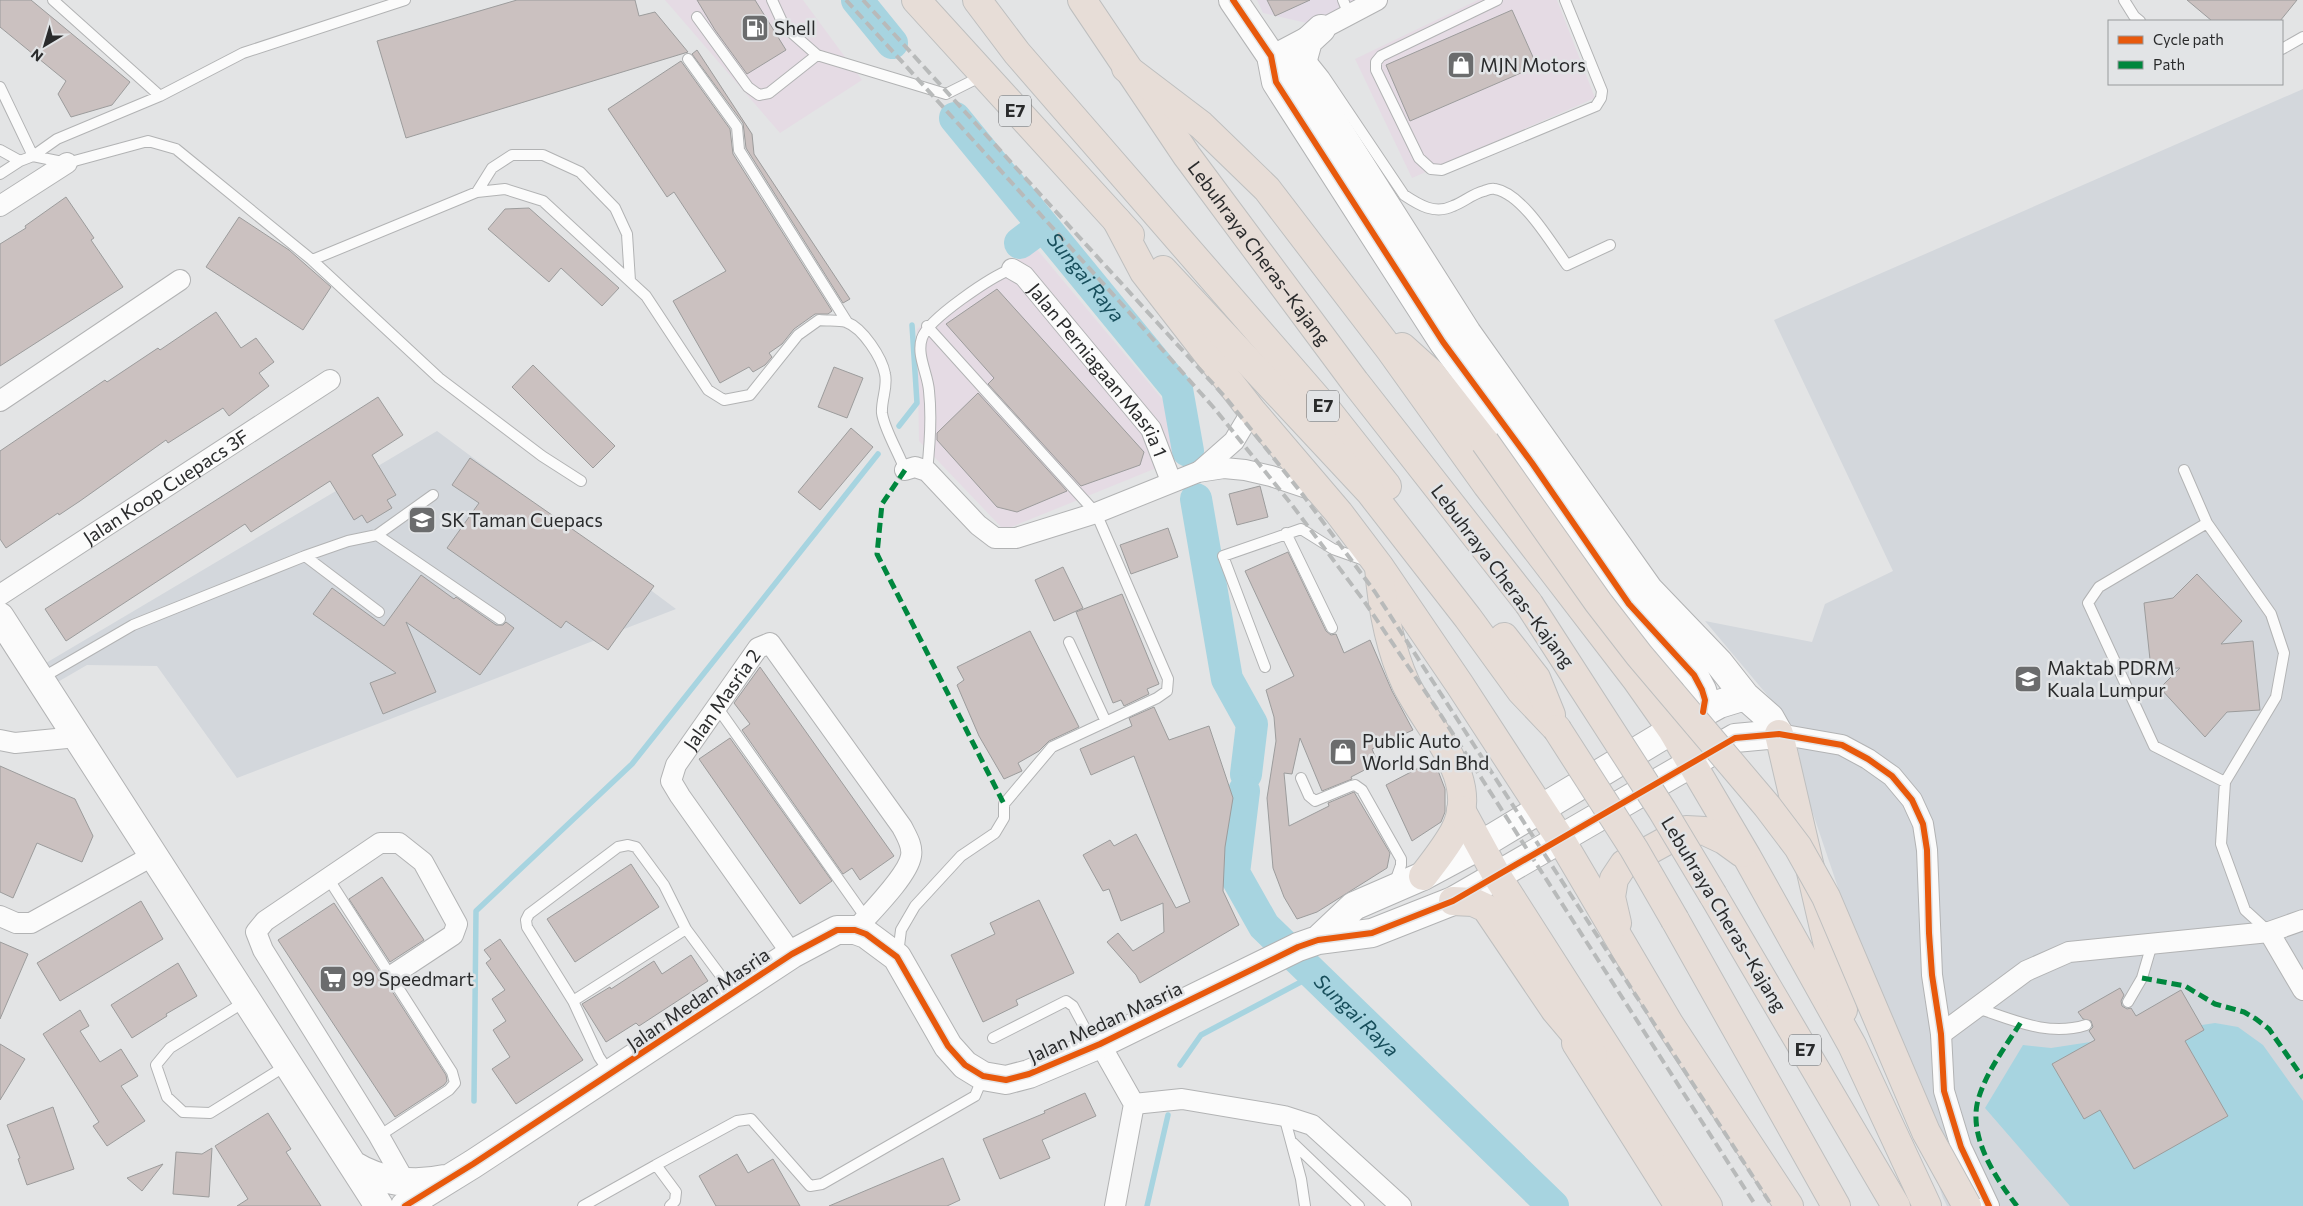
<svg xmlns="http://www.w3.org/2000/svg" width="2303" height="1206" font-family="Commissioner,sans-serif">
  <style>
    .commercial { fill: #e5dbe4 }
    .industrial { fill: #e3dbe6 }
    .built { fill: #d3d7dc }
    .water { fill: #a7d4e0 }
    .lines { fill: none; stroke-linecap: round; stroke-linejoin: round }
    .stream { stroke: #a7d4e0; stroke-width: 5.5 }
    .river { stroke: #a7d4e0; stroke-width: 32 }
    .building { fill: #cbc1c0; stroke: #9c9c9c }
    .lane-casing { stroke: #b2b3b4; stroke-width: 12 }
    .street-casing { stroke: #b2b3b4; stroke-width: 22 }
    .secondary-casing { stroke: #b2b3b4; stroke-width: 30 }
    .highway-casing { stroke: #bebfbf; stroke-width: 30 }
    .lane { stroke: #fbfbfb; stroke-width: 10 }
    .street { stroke: #fbfbfb; stroke-width: 20 }
    .secondary { stroke: #fbfbfb; stroke-width: 28 }
    .highway { stroke: #e7ddd7; stroke-width: 28 }
    .rail { stroke: #b8baba; stroke-width: 4; stroke-dasharray: 10 5; stroke-linecap: butt }
    .highway-bridge-casing { stroke: #bebfbf; stroke-width: 30; stroke-linecap: butt }
    .highway-bridge { stroke: #e7ddd7; stroke-width: 28 }
    .quiet { stroke: #00873e; stroke-width: 5; stroke-dasharray: 10 5; stroke-linecap: butt }
    .cycleway-casing { stroke: #e2e4e6; stroke-width: 9 }
    .cycleway { stroke: #e8590c; stroke-width: 6 }
    .labels { text-anchor: middle; stroke-width: 5; stroke-linejoin: round; paint-order: stroke }
    .shield { fill: #e2e4e6; stroke: #616264; stroke-width: 1 }
    .shield-label { font-size: 18px; font-weight: bold; fill: #2a2b2c }
    .poi-label { font-size: 19px; fill: #2a2b2c; stroke: #e2e4e6; text-anchor: start }
    .street-label { font-size: 19px; fill: #2a2b2c; stroke: #e2e4e6 }
    .water-label { font-size: 20px; font-style: italic; fill: #174e5b; stroke: #e2e4e6 }
  </style>
  <rect width="100%" height="100%" fill="#e3e4e5"/>
  <path class="commercial" d="M665,0H803L862,80L780,133Z
    M1478,0H1557L1595,98L1412,178L1355,59Z
    M1035,247L1169,407L1181,458L1004,530L919,441L917,329Z"/>
  <path class="industrial" d="M1257,0H1356L1311,24L1263,13Z"/>
  <path class="built" d="M2303,89V1206H1947L1943,1198L1805,790L1796,737L1784,715L1705,621L1812,642L1825,604L1893,571L1774,320Z
    M437,431L676,609L237,778L157,666L87,665L56,683L46,663Z"/>
  <path class="water" d="M2215,1023L2238,1027L2263,1045L2303,1101V1206H2070L1985,1108L2023,1045L2051,1048Z"/>
  <g class="lines">
    <path class="stream" d="M899,426L917,403L912,325
      M1180,1065L1201,1035L1314,975
      M474,1101L476,911L632,764L878,454
      M1147,1206L1168,1115"/>
    <g class="river">
      <path d="M857,0L892,43"/>
      <path id="s1" d="M955,118L1177,389L1188,451"/>
      <path d="M1020,243L1043,226"/>
      <path d="M1196,499L1227,679L1252,724L1246,774"/>
      <path id="s2" d="M1244,791L1234,873L1264,926L1553,1206"/>
    </g>
  </g>
  <path class="building" d="M0,0H31L130,82L112,105L71,117L58,94L66,81L0,27Z
    M517,0H635L639,16L655,12L688,52L406,138L377,41Z
    M697,0H755L786,50L747,74L715,30Z
    M1267,0H1310L1275,16Z
    M2187,0H2297L2280,21H2212Z
    M1512,10L1537,66L1410,121L1386,65Z
    M697,50L752,134L754,154L850,299L843,303L746,148L743,123L692,54Z
    M681,61L730,129L733,154L832,311L828,314H815L794,329L782,344L769,353L772,357L765,365L753,372L749,367L720,383L673,301L726,271L674,192L667,197L608,109Z
    M66,197L94,238L91,240L123,287L0,366V244L26,228L25,226Z
    M529,208L619,288L602,306L561,268L549,282L488,229L505,209Z
    M239,217L289,250L331,287L303,330L206,267Z
    M997,289L1144,452L1140,465L1081,486L988,384L994,378L946,324Z
    M216,312L241,348L256,338L274,362L259,373L269,386L229,416L223,408L168,443L166,440L80,501L59,515L58,513L6,548L0,539V451L105,380L107,382L158,348L160,350Z
    M533,365L615,446L593,468L512,387Z
    M834,367L863,378L847,418L818,407Z
    M978,393L1067,491L1017,512L997,507L937,440V433Z
    M378,397L403,435L372,455L396,495L387,500L392,508L367,523L362,515L354,520L330,481L251,532L245,524L66,641L45,609Z
    M851,428L873,447L820,510L798,492Z
    M470,458L654,586L608,650L566,621L561,628L447,548L479,503L452,485Z
    M1260,486L1268,517L1237,525L1229,494Z
    M1168,528L1178,557L1131,574L1120,545Z
    M1288,552L1326,631L1331,635L1336,634L1344,653L1370,640L1392,691L1413,730L1372,749L1378,763L1351,777L1352,779L1322,791L1300,738L1292,774L1284,773L1289,826L1329,806L1328,803L1354,792L1390,853L1387,868L1317,912L1297,919L1284,897L1273,868L1267,798L1276,741L1274,717L1266,690L1294,676L1245,571Z
    M1063,567L1083,608L1054,621L1035,580Z
    M2197,574L2242,621L2221,644L2253,641L2260,710L2227,712L2205,737L2160,688L2180,668L2151,669L2144,603L2173,598Z
    M421,575L454,599L456,597L496,625H503L506,622L514,628L480,675L406,622L436,692L383,714L370,683L396,673L313,614L332,588L384,626Z
    M1122,594L1159,684L1147,689L1149,694L1124,706L1121,700L1113,703L1076,612Z
    M1030,631L1079,727L1049,741L1039,751L1018,763L1022,771L1004,779L979,736L957,685L964,680L957,667Z
    M760,667L894,856L860,880L852,868L843,874L742,730L750,724L734,703Z
    M1154,707L1169,740L1209,726L1233,798L1225,847L1223,891L1239,925L1140,983L1136,975L1107,942L1118,933L1133,951L1164,932L1163,903L1121,921L1109,889L1103,891L1083,855L1110,840L1114,846L1136,834L1176,908L1190,902L1134,756L1091,775L1080,749L1132,726L1129,718Z
    M730,738L832,881L800,904L699,759Z
    M1434,760L1445,789V812L1441,822L1412,841L1386,785Z
    M0,766L75,799L93,836L82,862L37,843L13,898L0,892Z
    M631,864L659,907L575,962L547,919Z
    M382,877L424,940L390,962L349,899Z
    M1039,900L1074,973L1016,1000L1018,1005L983,1022L951,955L995,934L990,923Z
    M141,901L163,939L60,1001L37,963Z
    M334,903L380,972L381,982L390,988L446,1075L447,1081L444,1085L395,1117L278,940Z
    M500,939L583,1060L516,1104L492,1069L510,1057L493,1030L506,1021L492,999L505,990L486,963L491,959L484,950Z
    M0,942L28,954L0,1019Z
    M691,955L708,981L639,1026L636,1023L606,1042L582,1004L610,987L611,989L654,961L662,974Z
    M178,963L197,996L166,1014L167,1016L132,1038L111,1005Z
    M2120,988L2124,995L2121,1001L2122,1006L2127,1009L2131,1008L2136,1016L2181,990L2204,1030L2185,1041L2228,1116L2134,1169L2100,1110L2084,1119L2052,1064L2095,1040L2089,1031L2093,1027L2091,1021L2083,1019L2078,1012Z
    M80,1010L89,1026L80,1031L100,1062L121,1049L138,1076L121,1086L145,1121L107,1146L93,1126L99,1122L43,1034Z
    M0,1044L25,1059L0,1100Z
    M1085,1093L1096,1116L1042,1140L1050,1158L1000,1179L983,1139L1045,1113L1044,1111Z
    M53,1107L74,1169L27,1185L18,1159L20,1158L7,1125Z
    M268,1113L291,1149L286,1152L321,1206H237L248,1199L215,1146Z
    M212,1148L209,1197L173,1194L176,1152L202,1154Z
    M737,1154L748,1173L773,1159L800,1206H716L699,1176Z
    M943,1158L960,1200L947,1206H829Z
    M163,1164L142,1191L127,1178Z"/>
  <g class="lines">
    <g class="lane-casing">
      <path id="lane" d="M53,0L160,96
        M772,0L784,26L817,55L946,94L982,76
        M1343,0L1349,15
        M1497,0L1381,56L1376,62V70L1419,158L1431,169L1442,170L1596,106L1601,98L1602,91L1565,0
        M2124,0L2134,16L2140,21
        M697,17L748,87L759,95L769,93L817,55
        M2282,49L2303,37
        M1308,56L1324,76L1404,195C1419,205 1435,215 1453,206C1464,202 1472,194 1484,191C1487,190 1491,188 1495,189C1523,194 1551,243 1567,265L1610,245
        M688,59L737,127L739,150L847,322
        M0,87L33,156L67,163L148,141L176,149L312,260L439,378L542,456L581,481
        M0,150L20,161
        M0,174L20,161L33,156L57,139L160,96L243,53L405,0
        M477,192L492,168L512,155H543L580,172L615,208L627,234L630,281
        M312,260L477,192L505,189L543,201L646,296L708,390L724,400L750,395L798,335L819,320C828,321 839,320 846,322C863,328 882,358 885,374C888,387 881,400 882,413C884,429 899,453 905,470
        M2184,470L2207,523
        M927,471C930,444 932,418 929,391C928,374 916,355 922,338C928,319 992,276 1012,269
        M1286,533L1332,628
        M377,535L500,619
        M305,556L379,612
        M1069,642L1106,722
        M1265,667L1223,556L1301,529L1333,549L1367,561
        M40,679L133,625L305,556L348,541L377,535L433,495
        M717,707L866,918
        M1301,778L1309,796L1315,801L1351,786L1355,785L1362,790L1401,859V865L1394,885
        M2225,782L2276,697L2284,653L2271,614L2207,523L2099,587L2088,603L2154,746L2225,782L2221,844L2245,910L2268,931
        M328,878L452,1072L455,1083L449,1090L379,1136
        M898,954L901,930L915,906L961,856L995,833L1004,818V804L1052,747L1157,698L1167,691L1168,679L1096,513L927,326
        M246,1001L170,1048L156,1065L167,1097L183,1112L210,1113L287,1065
        M573,1001L686,929
        M2128,1002L2142,978L2152,944
        M1977,1008C2014,1020 2048,1037 2086,1025
        M993,1038L1066,1001L1073,1006L1094,1045
        M610,1073L599,1057L573,1001L527,927L526,920L529,914L618,847L628,845L636,847L664,885L686,929L732,991
        M1284,1116L1301,1179L1305,1206
        M1291,1141L1359,1206
        M583,1206L656,1165
        M670,1206L675,1201L676,1192L656,1165L737,1121L751,1119L810,1186L822,1184L975,1096L983,1077"/>
    </g>
    <g class="street-casing">
      <g id="street">
        <path d="M1271,56L1377,0"/>
        <path d="M0,206L67,163"/>
        <path id="s3" d="M1012,269L1024,276L1151,429L1171,481"/>
        <path d="M0,401L180,280"/>
        <path d="M905,470L915,467L927,471L978,525L995,538H1016L1096,513L1198,472L1224,468L1245,470L1271,476L1322,493"/>
        <path d="M1200,471L1234,441L1252,411"/>
        <path id="s4" d="M0,595L330,380"/>
        <path d="M1779,734L1842,745L1868,759L1892,776L1912,800L1923,824L1927,850L1932,975L1941,1034L1944,1091L1961,1147L1989,1206"/>
        <path d="M0,740L15,743L77,737"/>
        <path d="M0,916L16,923H31L154,855"/>
        <path d="M2269,932L2303,990"/>
        <path id="s5" d="M792,954L680,796L671,781L676,765L758,648L770,643L902,827C907,837 913,846 911,856C908,876 869,914 855,930"/>
        <path d="M391,976L453,935L457,924L423,862L399,843H380L265,921L256,932L263,950L379,1136L405,1182"/>
        <path d="M1941,1034L2026,971L2069,952L2269,932L2303,920"/>
        <path d="M1100,1044L1134,1104L1115,1206"/>
        <path d="M1134,1104L1182,1099L1284,1116L1312,1125L1401,1206"/>
      </g>
    </g>
    <g class="secondary-casing">
      <path id="secondary" d="M1233,0L1271,56L1276,82L1443,342L1532,463L1629,604L1694,675L1702,690L1705,700L1703,712
        M1300,70L1308,41L1321,29
        M0,617L379,1206
        M1318,940L1354,906L1423,876L1479,846L1672,730L1719,704L1745,696
        M353,1165C380,1182 414,1186 445,1179
        M405,1206L473,1164L792,954L837,930H855L866,934L897,957L948,1046L965,1065L983,1076L1006,1080L1029,1074L1100,1044L1298,947L1318,940L1372,933L1453,901L1735,738L1779,734L1770,718L1745,696L1719,663L1649,590L1467,333L1300,70L1271,56"/>
    </g>
    <g class="highway-casing">
      <g id="highway">
        <path d="M916,0L1130,235"/>
        <path d="M977,0L1017,53L1327,410L1387,486"/>
        <path id="s6" d="M1082,0L1187,156L1355,382L1529,604"/>
        <path d="M1126,68L1201,125L1267,189L1391,351L1487,485L1636,679L1672,730L1747,857L1852,1045L1927,1206"/>
        <path d="M1117,221L1144,272L1252,411L1339,513L1379,566L1460,685L1561,840L1670,1025L1789,1206"/>
        <path d="M1163,270L1370,492L1468,618L1521,691L1557,729"/>
        <path d="M1402,347L1432,374L1485,442"/>
        <path d="M1379,567C1382,607 1389,647 1406,684C1428,730 1483,779 1454,832C1445,848 1434,862 1423,876"/>
        <path d="M1504,637L1536,678L1551,715"/>
        <path d="M1779,734L1843,1010"/>
        <path d="M1461,810L1497,876L1708,1206"/>
        <path d="M1713,895L1896,1206"/>
        <path d="M1453,901L1473,902L1486,908L1555,1010L1593,1055"/>
        <path d="M1675,920L1836,1206"/>
        <path d="M1617,923L1611,897L1614,879L1624,864L1686,830L1705,831L1724,840L1742,853"/>
        <path d="M1576,1043L1679,1206"/>
      </g>
    </g>
    <use href="#lane" class="lane"/>
    <use href="#street" class="street"/>
    <use href="#secondary" class="secondary"/>
    <use href="#highway" class="highway"/>
    <path class="rail" d="M846,0L1128,311L1214,408L1292,505L1364,601L1437,709L1756,1206
      M863,0L1226,398L1303,495L1375,592L1772,1206"/>
    <g class="highway-bridge-casing">
      <path id="highway-bridge" d="M1485,442L1598,602L1639,655L1767,806L1798,847L1826,897L1926,1132L1967,1206
        M1529,604L1662,810L1713,895
        M1557,729L1634,849L1675,920"/>
    </g>
    <use href="#highway-bridge" class="highway-bridge"/>
    <path class="quiet" d="M905,470L882,504L877,554L1004,804
      M2142,978L2185,986L2215,1004L2244,1012L2256,1019L2269,1029L2303,1078
      M2017,1206C1996,1179 1968,1137 1978,1100C1986,1072 2006,1046 2021,1022"/>
    <g class="cycleway-casing">
      <path id="cycleway" d="M1233,0L1271,56L1276,82L1443,342L1532,463L1629,604L1694,675L1702,690L1705,700L1703,712
        M405,1206L473,1164L792,954L837,930H855L866,934L897,957L948,1046L965,1065L983,1076L1006,1080L1029,1074L1100,1044L1298,947L1318,940L1372,933L1453,901L1735,738L1779,734L1842,745L1868,759L1892,776L1912,800L1923,824L1927,850L1929,933L1932,975L1941,1034L1944,1091L1961,1147L1989,1206"/>
    </g>
    <use href="#cycleway" class="cycleway"/>
  </g>
  <defs>
    <g id="fuel-square" transform="scale(1.4375)"><rect x="-9" y="-9" width="18" height="18" rx="4" fill="#6b6c6d" stroke="#e2e4e6"/><path d="M-5.5-6h7V0h2V4h1.3V-2.5L3-4.5l.8-.8L6-3V5H2.5V1h-1V6h-7ZM-4.2-4.7v3.2H.2V-4.7Z" fill="#fff"/></g>
    <g id="shop-square" transform="scale(1.4375)"><rect x="-9" y="-9" width="18" height="18" rx="4" fill="#6b6c6d" stroke="#e2e4e6"/><path d="M-5-2.5h2.3a2.7 3.5 0 0 1 5.4 0H5L5.5 6h-11ZM-1.5-2.5h3a1.5 2.3 0 0 0-3 0Z" fill="#fff"/></g>
    <g id="school-square" transform="scale(1.4375)"><rect x="-9" y="-9" width="18" height="18" rx="4" fill="#6b6c6d" stroke="#e2e4e6"/><path d="M0-5L7-2L0 1L-7-2ZM-4 1L0 2.5L4 1V4Q0 6-4 4Z" fill="#fff"/></g>
    <g id="university-square" transform="scale(1.4375)"><rect x="-9" y="-9" width="18" height="18" rx="4" fill="#6b6c6d" stroke="#e2e4e6"/><path d="M0-5L7-2L0 1L-7-2ZM-4 1L0 2.5L4 1V4Q0 6-4 4Z" fill="#fff"/></g>
    <g id="supermarket-square" transform="scale(1.4375)"><rect x="-9" y="-9" width="18" height="18" rx="4" fill="#6b6c6d" stroke="#e2e4e6"/><path d="M-6-5.5h2.5l.6 2H6L4.5 2H-2.5L-4.4-4H-6ZM-1.5 3.2a1.3 1.3 0 1 0 .1 0ZM3 3.2a1.3 1.3 0 1 0 .1 0Z" fill="#fff"/></g>
  </defs>
  <g fill-rule="evenodd">
    <use href="#fuel-square" x="755" y="28"/>
    <use href="#shop-square" x="1461" y="65"/>
    <use href="#school-square" x="422" y="520"/>
    <use href="#university-square" x="2028" y="679"/>
    <use href="#shop-square" x="1343" y="752"/>
    <use href="#supermarket-square" x="333" y="979"/>
  </g>
  <g class="labels">
    <g class="shield">
      <rect x="999" y="95.5" width="32" height="31" rx="4"/>
      <rect x="1307" y="390.5" width="32" height="31" rx="4"/>
      <rect x="1789" y="1034.5" width="32" height="31" rx="4"/>
    </g>
    <g class="shield-label">
      <text x="1015" y="117">E7</text>
      <text x="1323" y="412">E7</text>
      <text x="1805" y="1056">E7</text>
    </g>
    <g class="poi-label">
      <text x="774" y="35">Shell</text>
      <text x="1480" y="72">MJN Motors</text>
      <text x="441" y="527">SK Taman Cuepacs</text>
      <text x="2047" y="675">Maktab PDRM<tspan x="2047" dy="22">Kuala Lumpur</tspan></text>
      <text x="1362" y="748">Public Auto<tspan x="1362" dy="22">World Sdn Bhd</tspan></text>
      <text x="352" y="986">99 Speedmart</text>
    </g>
    <g class="street-label">
      <text dy="7" stroke="none"><textPath href="#s6" startOffset="309">Lebuhraya Cheras–Kajang</textPath></text>
      <text dy="7" stroke="none"><textPath href="#s3" startOffset="134">Jalan Perniagaan Masria 1</textPath></text>
      <text dy="7" stroke="none"><textPath href="#s4" startOffset="198">Jalan Koop Cuepacs 3F</textPath></text>
      <text transform="translate(1503 576) rotate(53)" y="7">Lebuhraya Cheras–Kajang</text>
      <text dy="7" stroke="none"><textPath href="#s5" startOffset="308">Jalan Masria 2</textPath></text>
      <text transform="translate(1724 914) rotate(59)" y="7">Lebuhraya Cheras–Kajang</text>
      <text transform="translate(698 999) rotate(-34)" y="7">Jalan Medan Masria</text>
      <text transform="translate(1105 1022) rotate(-25)" y="7">Jalan Medan Masria</text>
    </g>
    <g class="water-label">
      <text dy="7" stroke="none"><textPath href="#s1" startOffset="206">Sungai Raya</textPath></text>
      <text dy="7" stroke="none"><textPath href="#s2" startOffset="272">Sungai Raya</textPath></text>
    </g>
  </g>
  <rect x="2108" y="20" width="175" height="65" fill="#e2e4e6" stroke="#989a9c"/>
  <rect x="2118" y="36" width="25" height="8" fill="#e8590c" stroke="#989a9c"/>
  <text x="2153" y="45" font-size="15" fill="#2a2b2c">Cycle path</text>
  <rect x="2118" y="61" width="25" height="8" fill="#00873e" stroke="#989a9c"/>
  <text x="2153" y="70" font-size="15" fill="#2a2b2c">Path</text>
  <g transform="translate(45 45) rotate(218)" stroke="#e2e4e6" stroke-width="4" paint-order="stroke">
  <path d="M0-4L9 19L0 12L-9 19Z" fill="#2a2b2c"/>
  <text y="-8" font-size="14" font-weight="bold" text-anchor="middle" fill="#2a2b2c">N</text>
  </g>
</svg>
